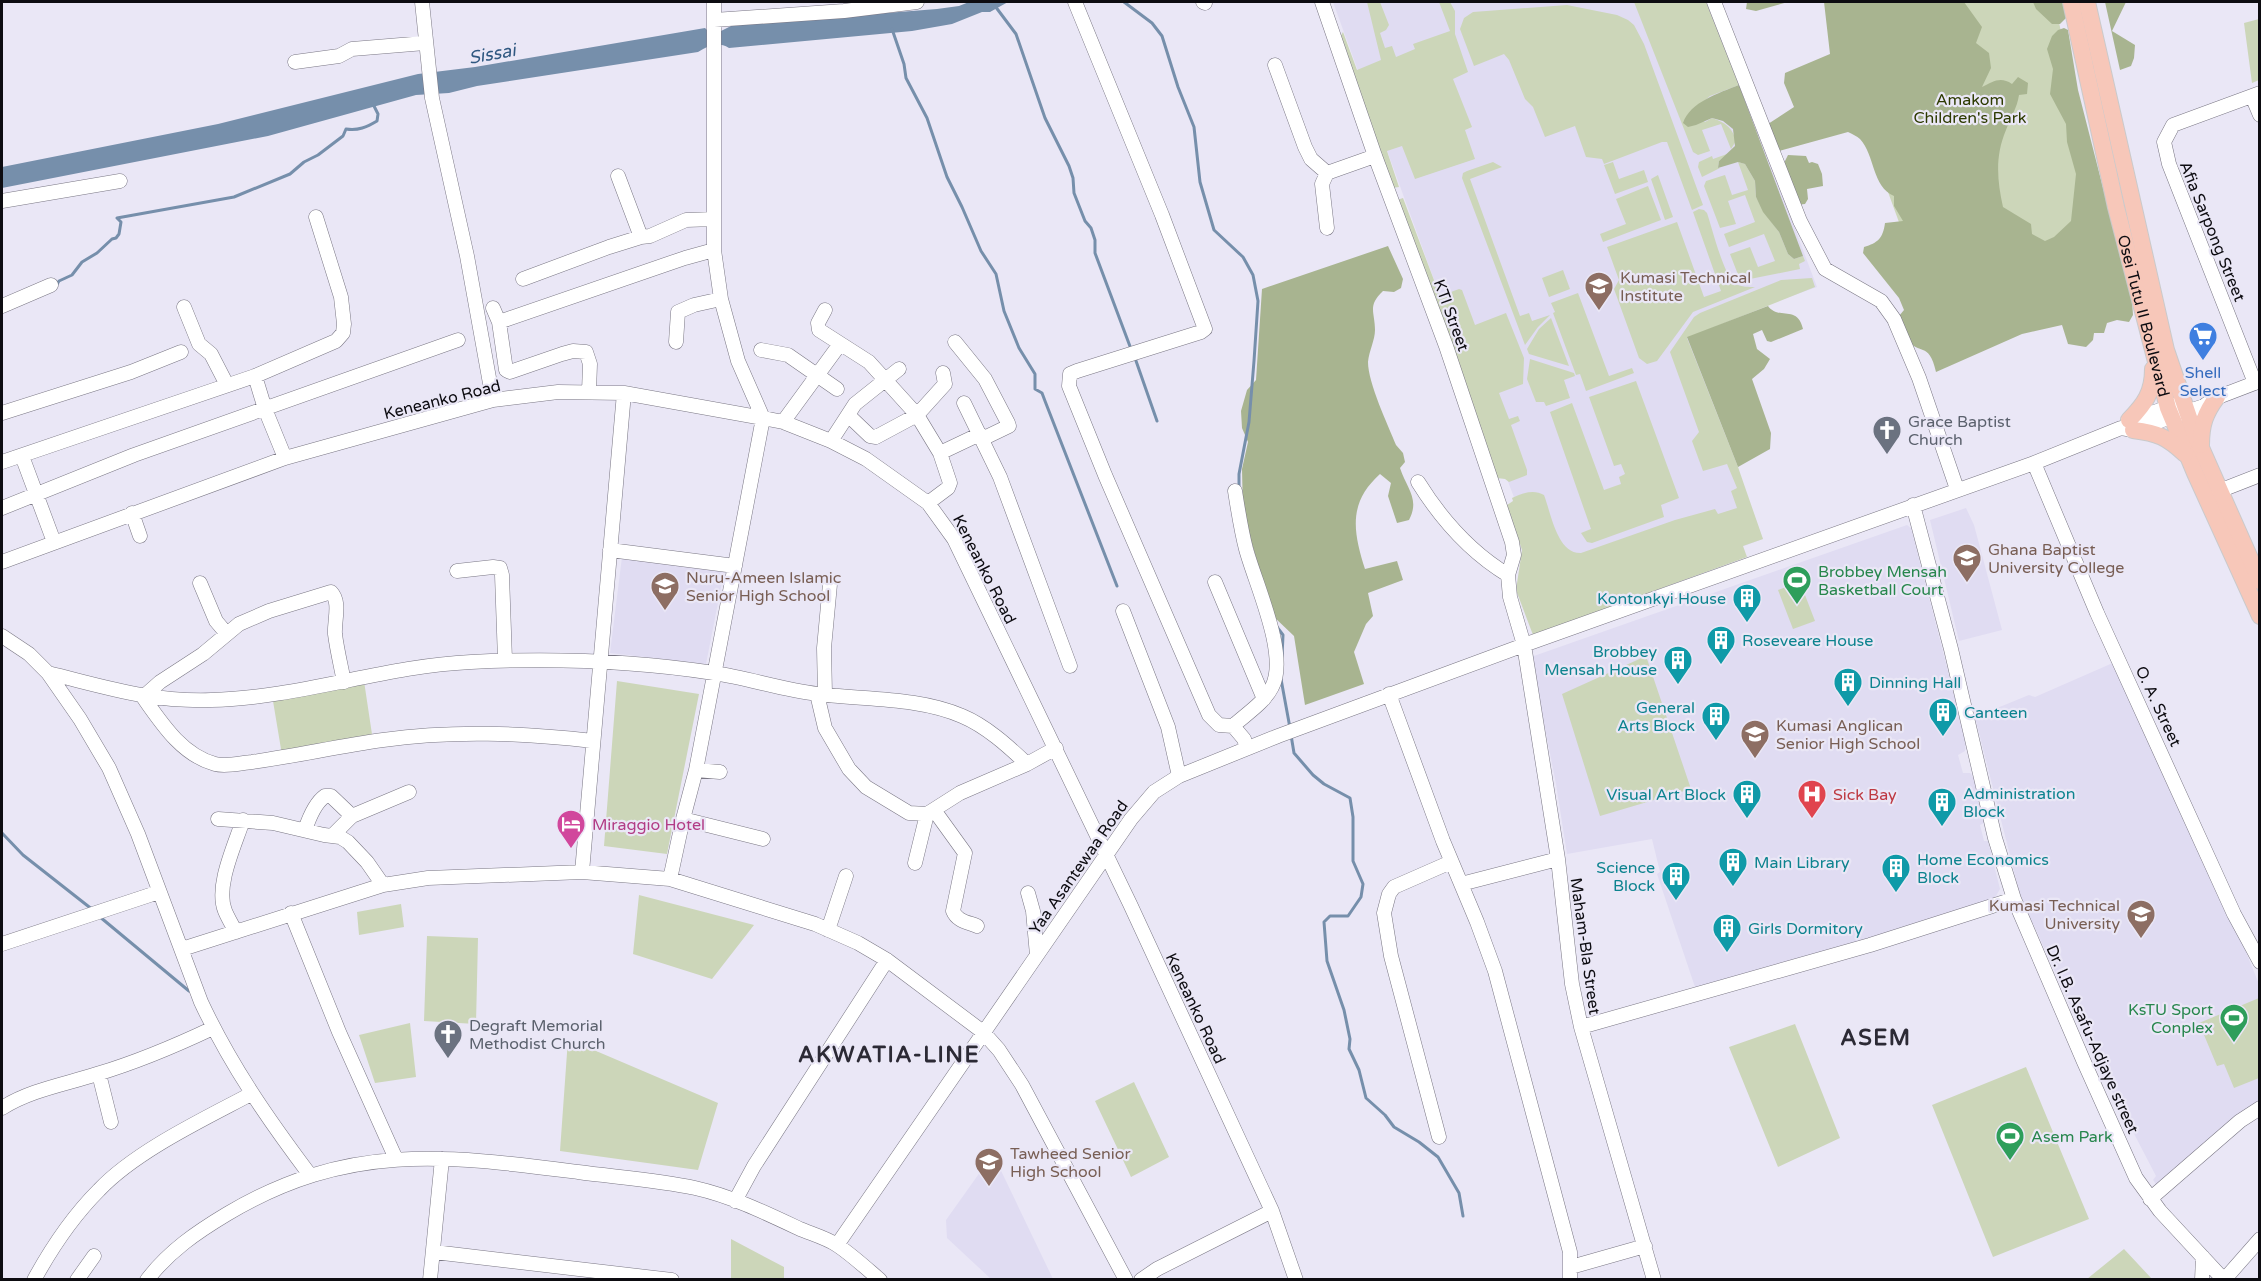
<svg xmlns="http://www.w3.org/2000/svg" width="2261" height="1281" font-family="'Varela Round',sans-serif">
  <style>
    .built { fill: #e0dcf2 }
    .green { fill: #ccd6b9 }
    .forest { fill: #a8b490 }
    .water { fill: #768fab }
    .lines { fill: none; stroke-linecap: round; stroke-linejoin: round }
    .stream { stroke: #768fab; stroke-width: 3 }
    .minor-casing { stroke: #7a7784; stroke-width: 15 }
    .major-casing { stroke: #cacacb; stroke-width: 18 }
    .minor { stroke: #fff; stroke-width: 14 }
    .major { stroke: #f7c7b9; stroke-width: 16 }
    .labels { text-anchor: middle; stroke-width: 4.5; stroke-linejoin: round; paint-order: stroke }
    .park-label { font-size: 16px; fill: #2d3a00; stroke: #eae7f6 }
    .street-label { font-size: 16px; fill: #0d0c11; stroke: #eae7f6 }
    .education-label { font-size: 16px; fill: #785e54; stroke: #eae7f6; text-anchor: start }
    .shop-label { font-size: 16px; fill: #366cbe; stroke: #eae7f6 }
    .worship-label { font-size: 16px; fill: #5b616d; stroke: #eae7f6; text-anchor: start }
    .leisure-label { font-size: 16px; fill: #27864d; stroke: #eae7f6; text-anchor: start }
    .culture-label { font-size: 16px; fill: #0d838f; stroke: #eae7f6; text-anchor: start }
    .health-label { font-size: 16px; fill: #be3a42; stroke: #eae7f6; text-anchor: start }
    .hotel-label { font-size: 16px; fill: #b23c85; stroke: #eae7f6; text-anchor: start }
    .water-label { font-size: 18px; font-style: italic; fill: #305881; stroke: #eae7f6 }
    .district-label { font-size: 22px; font-weight: bold; letter-spacing: 1.5px; fill: #2c2a35; stroke: #eae7f6 }
  </style>
  <rect width="100%" height="100%" fill="#eae7f6"/>
  <path class="built" d="M1333,2H1709L1817,287L1687,334L1763,539L1576,608L1551,595L1493,442Z
    M1966,508L1974,525L2002,630L1959,641L1930,520Z
    M1907,525L1911,528L1966,741L1965,751L1958,755L1963,773H1970L1974,778L1986,822L1980,825L1984,841H1988L2000,889L1993,901L1697,993L1657,874L1660,872L1652,839L1567,854L1556,784L1531,657Z
    M622,557L724,572L706,664L610,653Z
    M2115,662L2220,889L2259,984V1104L2158,1187L2153,1180L2156,1176L2091,1051L2020,895L1975,717L2029,695L2035,697Z
    M993,1154L1053,1279H991L947,1238L946,1220Z"/>
  <path class="green" d="M1367,2H1380L1389,25L1386,30L1380,33L1385,48L1392,46L1396,57L1415,49L1413,44L1450,31L1439,2H1450L1455,11V34L1468,72L1453,79L1472,127L1465,130L1475,159L1415,179L1402,146L1387,151L1399,187L1392,188L1340,37L1343,32L1357,70L1381,60Z
    M1634,2H1706L1739,85L1710,96L1689,114L1705,122L1712,118C1726,123 1732,127 1736,141L1731,149L1721,124L1702,130L1710,151L1698,155L1693,152Z
    M1831,2H2054L2125,298L1948,357L1832,38Z
    M1567,5L1617,15L1628,20L1634,25L1644,44L1703,205L1692,210L1667,142H1662L1604,164L1602,159L1586,157L1575,126L1545,137L1533,107L1525,99L1509,60L1504,54L1474,66L1460,29L1464,18L1473,12Z
    M2259,19V80L2252,83L2244,23Z
    M1727,154L1719,161L1718,168H1720L1702,177L1698,167L1699,162L1712,156L1713,159Z
    M1493,162L1502,167L1470,179L1520,316L1529,313L1532,321L1550,315L1538,327L1525,345L1462,178L1463,173L1467,171Z
    M1613,162L1619,179L1644,170L1648,182L1615,194L1604,165Z
    M1738,162L1745,164L1755,181L1756,197L1764,212L1779,232L1788,254L1794,259L1803,256L1805,261L1799,264L1800,269L1750,279L1741,278L1737,272L1730,254L1750,247L1758,267L1775,261L1764,234L1729,247L1724,234L1755,222L1745,195L1728,201L1736,224L1720,228L1704,186L1706,181L1725,175L1732,195L1748,190Z
    M1658,175L1673,217L1665,220L1651,179Z
    M1648,186L1661,220L1603,242L1600,234L1626,224L1616,199Z
    M1403,198L1440,296L1459,289L1462,290L1475,325L1506,313L1524,358L1523,384L1499,393L1509,419L1518,416L1520,421L1511,425L1527,470V475L1509,482L1505,479L1497,478L1397,200Z
    M1699,209L1704,210L1707,213C1712,227 1724,278 1736,284C1741,287 1749,287 1755,287L1693,312L1657,361L1647,364L1639,358L1614,289L1619,280L1607,247L1677,222L1704,297L1721,291L1693,212Z
    M1563,270L1570,289L1549,297L1542,278Z
    M1812,278L1815,287L1687,338L1738,467L1763,539L1743,546L1747,557L1533,635L1516,590L1522,550L1507,505L1513,501L1512,498C1522,493 1534,489 1544,495C1551,513 1557,554 1581,553L1675,520L1715,509L1718,514L1737,508L1731,491L1737,488L1727,464L1703,471L1692,441L1699,432L1670,352L1694,317L1700,313L1781,280Z
    M1578,293L1609,376L1632,368L1634,373L1586,391L1580,374L1576,375L1553,313L1555,312L1551,303Z
    M1551,318L1569,366L1529,354L1527,349L1539,329Z
    M1530,359L1574,373L1575,376L1564,380L1570,398L1546,406L1544,402H1536L1527,379Z
    M1636,381L1679,498L1661,505L1664,517L1592,543L1587,542L1581,533L1591,529L1550,412L1572,403L1604,490L1621,484L1619,477L1625,474L1621,464L1614,466L1589,397Z
    M1800,582L1815,621L1793,629L1778,590Z
    M1646,656L1691,789L1600,816L1562,694Z
    M364,681L373,741L282,755L272,695Z
    M617,681L699,694L667,854L604,846Z
    M639,895L754,925L712,979L633,954Z
    M401,904L404,927L359,935L357,912Z
    M427,936L478,938L476,1024L424,1021Z
    M2259,998V1078L2234,1088L2224,1064L2217,1066L2199,1023Z
    M410,1023L416,1077L375,1083L359,1035Z
    M1795,1024L1840,1138L1778,1167L1729,1047Z
    M568,1039L718,1103L698,1170L560,1151Z
    M2026,1067L2089,1219L1993,1257L1932,1105Z
    M1134,1082L1169,1157L1131,1177L1095,1101Z
    M731,1239L784,1267V1279H731Z
    M2124,1249L2152,1279H2087Z"/>
  <path class="forest" d="M1747,2H1788L1756,11L1746,9Z
    M1824,2H1964L1982,27L1976,43L1989,53L1991,68L1982,87C1993,82 2000,76 2012,84L2018,77L2028,83L2027,94L2019,95C2017,108 2011,117 2006,130C1995,156 1997,180 2003,207L2031,224L2032,234L2045,241L2054,237L2071,221L2076,174L2067,142L2066,124L2050,94L2053,69L2047,49L2052,36L2058,30L2064,28L2068,30L2078,90L2132,301L2133,315L2129,322L2117,320L2107,323L2104,333H2094L2093,340L2086,347L2068,344L2062,325L2022,334L1936,372C1929,340 1918,356 1907,339C1903,332 1901,323 1899,316L1904,310L1899,298L1863,253L1864,247C1878,243 1883,238 1885,223L1903,221L1894,206V196C1872,187 1875,155 1860,139C1857,136 1852,134 1848,132L1779,151L1768,124L1794,107L1784,83L1785,73L1830,54Z
    M2033,2H2067L2068,16L2060,24H2052L2036,9Z
    M2105,2H2126L2112,31L2135,45L2134,58L2131,66L2120,70Z
    M1739,85L1803,256L1794,259L1788,254L1779,232L1763,212L1756,197L1755,181L1745,164L1738,162L1718,168L1719,161L1735,146L1733,129L1723,121L1712,118L1696,125L1688,127L1683,123C1690,102 1719,93 1739,85Z
    M1788,155L1806,156L1809,163L1812,162L1818,164L1822,174L1823,186L1807,189L1808,199L1805,204L1796,205L1784,163Z
    M1388,246L1403,279L1401,288L1394,292L1383,291C1367,306 1375,312 1375,330C1375,340 1369,351 1368,362C1368,383 1388,425 1396,445L1403,453L1405,462L1400,468C1407,489 1420,499 1409,520L1397,523L1388,496L1391,483L1380,474C1348,503 1353,531 1365,569L1397,561L1403,580L1368,593L1373,616L1366,624L1354,652L1364,684L1305,705L1294,636L1273,616L1243,513L1242,469L1248,442L1242,428L1241,411L1247,390L1256,380L1262,289Z
    M1768,306C1779,321 1797,304 1803,329L1771,342L1767,341L1762,330L1753,334L1757,349L1770,359L1764,369L1752,379L1771,433L1770,449L1738,467L1687,337Z"/>
  <path class="water" d="M969,2H1008L990,12H982L952,24L912,31L729,48C717,41 709,46 698,52L477,86L449,93L416,95L268,136L2,188V167L218,124L418,74L475,67L705,28L709,32L721,31L733,25L937,9L959,6Z"/>
  <g class="lines">
    <path class="stream" d="M1124,2L1152,23L1162,36L1178,87L1194,127L1200,182L1214,230L1243,257L1253,275L1258,301L1254,361L1249,422L1239,474V489
      M995,6L1016,34L1045,118L1069,166L1073,178L1074,193L1085,221L1091,228L1095,240V253L1131,349
      M892,29L904,64L906,78L927,118L947,177L962,207L981,251L996,274L1004,311L1019,348L1035,374V389L1042,393L1045,401L1117,586
      M56,286L59,281L72,275L82,262L97,253L112,239L116,238L119,234L121,222L117,218L234,197L290,174L304,162L318,155L343,136L346,129C358,131 367,127 377,121L378,114L374,106
      M1135,358L1157,421
      M1277,627L1283,635L1282,657
      M1281,679L1290,728
      M1291,735L1294,753L1313,775L1324,784L1350,798L1353,817V861L1363,884L1361,897L1348,916H1330L1324,922L1327,961L1344,1010L1350,1039L1349,1049L1359,1070L1366,1098L1385,1115L1394,1127L1419,1142L1438,1157L1459,1193L1463,1216
      M2,833L23,855L93,910
      M100,917L189,991"/>
    <g class="minor-casing">
      <path id="minor" d="M422,2L432,98L467,256L493,400
        M1075,2L1162,215L1205,329L1201,332L1077,371L1070,374L1069,386L1105,475L1209,715L1219,725L1233,726L1244,739L1247,748
        M1203,2L1205,3
        M1322,2L1375,156L1446,346L1512,542L1514,555L1508,575L1510,597L1524,645L1558,859L1572,984L1581,1027L1654,1280
        M1714,2L1800,221L1825,269L1881,301L1894,319L1919,378L1957,489
        M714,20L844,11L917,2
        M295,62L339,56L352,49L425,43
        M1275,65L1305,147L1311,159L1327,173
        M2252,96L2260,115
        M618,176L641,237
        M2,201L120,181
        M1327,228L1322,184L1327,173L1375,156
        M523,279L609,247L641,237L650,236L686,220L714,219
        M2,306L51,285
        M184,307L199,344L211,354L227,385
        M493,308L499,322L506,370L510,372L562,354L573,351L586,352L590,364L589,392
        M825,310L818,323L819,330L869,362L917,415L940,453L950,483L948,488L928,503
        M499,322L685,258L714,250
        M676,342L678,312L694,305L721,299
        M955,342L985,379L1008,423L1009,426L982,439
        M761,350L788,355L837,389
        M255,376L265,409L285,458
        M2255,383L2169,164L2164,142L2173,125L2260,93
        M964,403L1000,477L1070,666
        M2,413L131,372L181,352
        M848,415L870,436L876,437L917,415L945,384L943,373
        M2128,421L2175,405
        M783,422L840,344
        M831,441L855,404L899,369
        M940,453L980,434
        M22,456L54,542
        M2,462L255,376L336,341L343,333L344,324L341,297L316,217
        M2034,463L2097,613L2234,914L2260,962
        M1418,482C1441,519 1470,552 1508,575
        M2219,491L2260,475
        M1913,505L1951,649L1995,838L2014,899L2084,1062L2136,1178L2160,1211L2224,1280
        M2,508L134,455L458,340
        M132,513L140,536
        M610,550L735,566
        M2,562L285,458L493,400L558,392L624,393L763,418L783,422L831,441L866,459L928,503L954,539L1130,904L1272,1211L1296,1280
        M457,571L493,567L500,568L502,575L505,660
        M1215,582L1264,699
        M200,583L216,621L227,634
        M1123,611L1168,727L1179,776
        M2,636L29,654L48,673L80,719L109,768L138,834L201,1002C231,1066 268,1119 310,1175
        M48,673C106,687 150,702 211,700C299,698 384,666 471,662C550,658 636,661 714,673C748,678 783,690 818,694C865,700 918,697 962,716C986,726 1008,746 1027,764L1056,748
        M344,682C341,666 337,650 335,634C334,621 341,602 331,592L269,611L239,624L203,654L160,682L143,697C162,724 182,755 215,764C226,767 241,763 252,762C296,756 339,746 383,740C454,730 522,733 593,741
        M817,694L825,728L849,769L866,787L909,813L927,814L960,793L1027,764
        M825,694L824,648L830,584
        M1389,694L1443,841L1477,922L1495,971L1570,1252V1280
        M1233,726C1246,714 1264,703 1272,687C1289,655 1255,583 1246,549C1241,530 1238,510 1235,491
        M696,770L720,772
        M934,810L965,853L953,911C957,921 967,922 977,926
        M218,819L273,823L324,835L340,837L348,842L367,862L383,885
        M683,819L763,839
        M305,830C309,818 315,803 325,796H331L352,816
        M332,836L352,816L409,792
        M915,863L927,814
        M582,872L624,393
        M670,879L683,819L696,770L763,418L738,361L721,299L714,250V2
        M1461,884L1558,859
        M1028,893L1033,911L1037,955
        M291,913L339,1032L396,1159
        M828,930L846,876
        M236,932C232,925 228,918 225,911C215,886 235,845 243,820
        M2,944L159,892
        M182,949L383,885L428,878L582,872L670,879L815,924L858,943L887,960L983,1032L999,1050L1022,1085L1126,1280
        M1581,1027L1870,945L2014,899
        M99,1074L111,1122
        M2,1108C30,1090 66,1084 97,1074C137,1062 175,1046 213,1028
        M1439,1137L1391,956L1384,913L1389,894L1394,887L1451,862
        M2150,1199L2240,1121L2260,1108
        M735,1201L754,1166L887,960
        M837,1245L1131,819L1154,792L1179,776L1278,736L1524,645L2034,463L2121,428L2133,430L2204,406L2213,399L2260,381
        M434,1252L672,1280
        M1571,1267L1645,1246
        M34,1280C52,1247 73,1216 99,1190C136,1151 204,1119 251,1094
        M77,1280L94,1256
        M147,1280C169,1251 197,1232 227,1214C348,1142 445,1155 578,1172C615,1177 659,1180 695,1188C731,1196 766,1213 800,1229C812,1234 826,1238 837,1245C852,1255 866,1268 880,1280
        M430,1280L442,1159
        M1141,1280L1157,1269L1272,1211
        M2202,1280L2203,1257
        M2224,1280L2260,1239"/>
    </g>
    <g class="major-casing">
      <g id="major">
        <path id="s1" d="M2071,2L2116,207L2168,408L2195,473L2260,616"/>
        <path d="M2087,2L2166,350L2194,432L2260,581"/>
        <path d="M2129,420C2145,404 2153,392 2153,369"/>
        <path d="M2133,430C2158,433 2167,437 2185,454"/>
        <path d="M2201,445C2201,425 2205,413 2217,397"/>
      </g>
    </g>
    <use href="#minor" class="minor"/>
    <use href="#major" class="major"/>
  </g>
  <defs>
    <g id="school-pin" transform="scale(1.5)"><path d="M0 17L-7.5 6A9.5 9.5 0 1 1 7.5 6Z" fill="#8d6e63" stroke="#eae7f6"/><path d="M0-5L7-2L0 1L-7-2ZM-4 1L0 2.5L4 1V4Q0 6-4 4Z" fill="#fff"/></g>
    <g id="supermarket-pin" transform="scale(1.5)"><path d="M0 17L-7.5 6A9.5 9.5 0 1 1 7.5 6Z" fill="#3f7fe0" stroke="#eae7f6"/><path d="M-6-5.5h2.5l.6 2H6L4.5 2H-2.5L-4.4-4H-6ZM-1.5 3.2a1.3 1.3 0 1 0 .1 0ZM3 3.2a1.3 1.3 0 1 0 .1 0Z" fill="#fff"/></g>
    <g id="church-pin" transform="scale(1.5)"><path d="M0 17L-7.5 6A9.5 9.5 0 1 1 7.5 6Z" fill="#6b7280" stroke="#eae7f6"/><path d="M-1.2-6h2.4v3.5h3.3v2.4h-3.3V6h-2.4V-.1h-3.3v-2.4h3.3Z" fill="#fff"/></g>
    <g id="university-pin" transform="scale(1.5)"><path d="M0 17L-7.5 6A9.5 9.5 0 1 1 7.5 6Z" fill="#8d6e63" stroke="#eae7f6"/><path d="M0-5L7-2L0 1L-7-2ZM-4 1L0 2.5L4 1V4Q0 6-4 4Z" fill="#fff"/></g>
    <g id="stadium-pin" transform="scale(1.5)"><path d="M0 17L-7.5 6A9.5 9.5 0 1 1 7.5 6Z" fill="#2e9e5b" stroke="#eae7f6"/><path d="M0-5a6.5 5 0 1 0 0 10a6.5 5 0 1 0 0-10ZM-3.5-1.8h7v3.6h-7Z" fill="#fff"/></g>
    <g id="building-pin" transform="scale(1.5)"><path d="M0 17L-7.5 6A9.5 9.5 0 1 1 7.5 6Z" fill="#0f9aa8" stroke="#eae7f6"/><path d="M-4-6H4V6H1V3H-1V6H-4ZM-2.5-4.3h1.7v1.8h-1.7ZM.8-4.3h1.7v1.8H.8ZM-2.5-1h1.7V.8h-1.7ZM.8-1h1.7V.8H.8Z" fill="#fff"/></g>
    <g id="hospital-pin" transform="scale(1.5)"><path d="M0 17L-7.5 6A9.5 9.5 0 1 1 7.5 6Z" fill="#e0444e" stroke="#eae7f6"/><path d="M-5-5h3v3.5h4V-5h3V5h-3V1.5h-4V5h-3Z" fill="#fff"/></g>
    <g id="hotel-pin" transform="scale(1.5)"><path d="M0 17L-7.5 6A9.5 9.5 0 1 1 7.5 6Z" fill="#d1479c" stroke="#eae7f6"/><path d="M-6-4.5h1.5V1H6V5H4.5V3h-9V5H-6ZM-4 0a1.8 1.8 0 1 1 3.6 0ZM.5 0V-2.5h3Q6-2.5 6 0Z" fill="#fff"/></g>
  </defs>
  <g fill-rule="evenodd">
    <use href="#school-pin" x="1599" y="286"/>
    <use href="#supermarket-pin" x="2203" y="336"/>
    <use href="#church-pin" x="1887" y="430"/>
    <use href="#university-pin" x="1967" y="558"/>
    <use href="#stadium-pin" x="1797" y="580"/>
    <use href="#school-pin" x="665" y="586"/>
    <use href="#building-pin" x="1747" y="598"/>
    <use href="#building-pin" x="1721" y="640"/>
    <use href="#building-pin" x="1678" y="660"/>
    <use href="#building-pin" x="1848" y="682"/>
    <use href="#building-pin" x="1943" y="712"/>
    <use href="#building-pin" x="1716" y="716"/>
    <use href="#school-pin" x="1755" y="734"/>
    <use href="#building-pin" x="1747" y="794"/>
    <use href="#hospital-pin" x="1812" y="794"/>
    <use href="#building-pin" x="1942" y="802"/>
    <use href="#hotel-pin" x="571" y="824"/>
    <use href="#building-pin" x="1733" y="862"/>
    <use href="#building-pin" x="1896" y="868"/>
    <use href="#building-pin" x="1676" y="876"/>
    <use href="#university-pin" x="2141" y="914"/>
    <use href="#building-pin" x="1727" y="928"/>
    <use href="#stadium-pin" x="2234" y="1018"/>
    <use href="#church-pin" x="448" y="1034"/>
    <use href="#stadium-pin" x="2010" y="1136"/>
    <use href="#school-pin" x="989" y="1162"/>
  </g>
  <g class="labels">
    <g class="park-label">
      <text x="1970" y="105">Amakom<tspan x="1970" dy="18">Children's Park</tspan></text>
    </g>
    <g class="street-label">
      <text transform="translate(2213 231) rotate(68)" y="6">Afia Sarpong Street</text>
      <text transform="translate(1452 315) rotate(70)" y="6">KTI Street</text>
      <text dy="6" stroke="none"><textPath href="#s1" startOffset="322">Osei Tutu II Boulevard</textPath></text>
      <text transform="translate(442 399) rotate(-14)" y="6">Keneanko Road</text>
      <text transform="translate(985 569) rotate(63)" y="6">Keneanko Road</text>
      <text transform="translate(2159 706) rotate(65)" y="6">O. A. Street</text>
      <text transform="translate(1078 867) rotate(-55)" y="6">Yaa Asantewaa Road</text>
      <text transform="translate(1586 946) rotate(82)" y="6">Maham-Bla Street</text>
      <text transform="translate(1196 1008) rotate(65)" y="6">Keneanko Road</text>
      <text transform="translate(2093 1039) rotate(66)" y="6">Dr. I.B. Asafu-Adjaye street</text>
    </g>
    <g class="education-label">
      <text x="1620" y="283">Kumasi Technical<tspan x="1620" dy="18">Institute</tspan></text>
      <text x="1988" y="555">Ghana Baptist<tspan x="1988" dy="18">University College</tspan></text>
      <text x="686" y="583">Nuru-Ameen Islamic<tspan x="686" dy="18">Senior High School</tspan></text>
      <text x="1776" y="731">Kumasi Anglican<tspan x="1776" dy="18">Senior High School</tspan></text>
      <text x="2120" y="911" text-anchor="end">Kumasi Technical<tspan x="2120" dy="18">University</tspan></text>
      <text x="1010" y="1159">Tawheed Senior<tspan x="1010" dy="18">High School</tspan></text>
    </g>
    <g class="shop-label">
      <text x="2203" y="378">Shell<tspan x="2203" dy="18">Select</tspan></text>
    </g>
    <g class="worship-label">
      <text x="1908" y="427">Grace Baptist<tspan x="1908" dy="18">Church</tspan></text>
      <text x="469" y="1031">Degraft Memorial<tspan x="469" dy="18">Methodist Church</tspan></text>
    </g>
    <g class="leisure-label">
      <text x="1818" y="577">Brobbey Mensah<tspan x="1818" dy="18">Basketball Court</tspan></text>
      <text x="2213" y="1015" text-anchor="end">KsTU Sport<tspan x="2213" dy="18">Conplex</tspan></text>
      <text x="2031" y="1142">Asem Park</text>
    </g>
    <g class="culture-label">
      <text x="1726" y="604" text-anchor="end">Kontonkyi House</text>
      <text x="1742" y="646">Roseveare House</text>
      <text x="1657" y="657" text-anchor="end">Brobbey<tspan x="1657" dy="18">Mensah House</tspan></text>
      <text x="1869" y="688">Dinning Hall</text>
      <text x="1695" y="713" text-anchor="end">General<tspan x="1695" dy="18">Arts Block</tspan></text>
      <text x="1964" y="718">Canteen</text>
      <text x="1963" y="799">Administration<tspan x="1963" dy="18">Block</tspan></text>
      <text x="1726" y="800" text-anchor="end">Visual Art Block</text>
      <text x="1917" y="865">Home Economics<tspan x="1917" dy="18">Block</tspan></text>
      <text x="1754" y="868">Main Library</text>
      <text x="1655" y="873" text-anchor="end">Science<tspan x="1655" dy="18">Block</tspan></text>
      <text x="1748" y="934">Girls Dormitory</text>
    </g>
    <g class="health-label">
      <text x="1833" y="800">Sick Bay</text>
    </g>
    <g class="hotel-label">
      <text x="592" y="830">Miraggio Hotel</text>
    </g>
    <g class="water-label">
      <text transform="translate(492 54) rotate(-10)" y="6">Sissai</text>
    </g>
    <g class="district-label">
      <text x="1876" y="1045">ASEM</text>
      <text x="889" y="1062">AKWATIA-LINE</text>
    </g>
  </g>
  <rect width="2261" height="1281" fill="none" stroke="#0d0c11" stroke-width="6"/>
</svg>
